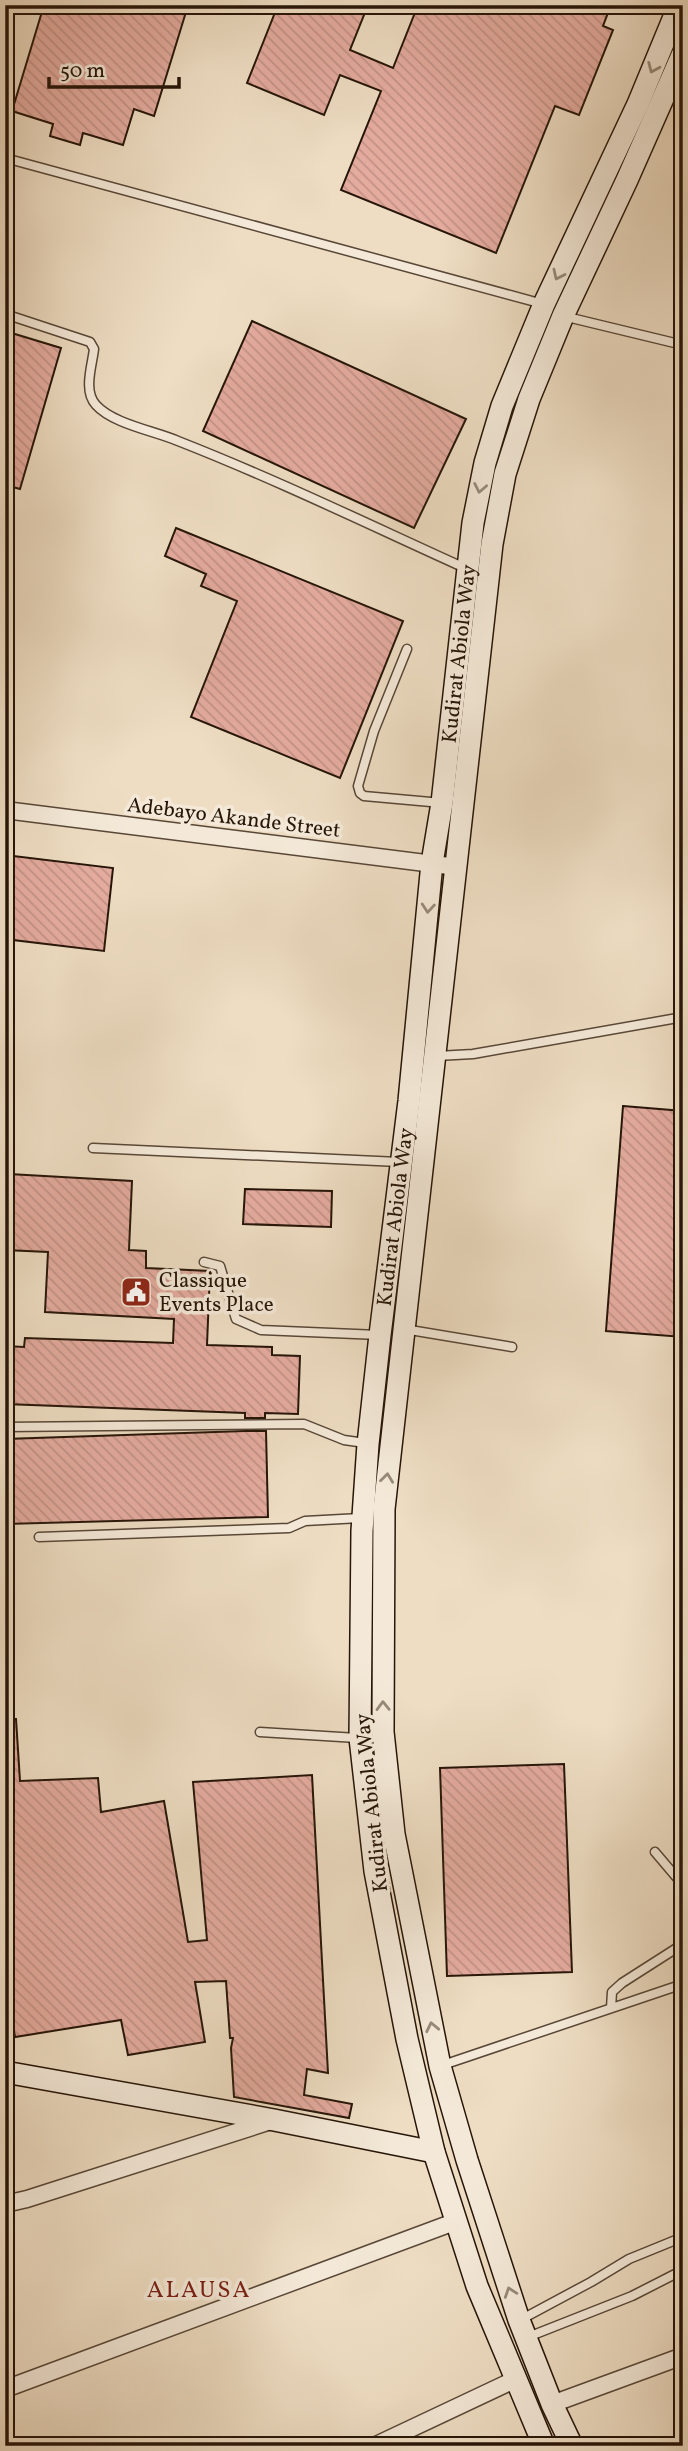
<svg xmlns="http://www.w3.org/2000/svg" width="688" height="2451" font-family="Vollkorn,serif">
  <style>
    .building { fill: url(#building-back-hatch); stroke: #261508; stroke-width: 2 }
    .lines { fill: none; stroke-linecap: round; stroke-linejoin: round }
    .lane-casing { stroke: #584737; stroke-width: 11 }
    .street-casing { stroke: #584737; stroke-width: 19 }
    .secondary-casing { stroke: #261508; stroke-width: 24 }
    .lane { stroke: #f4e9d8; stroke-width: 8 }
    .street { stroke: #f4e9d8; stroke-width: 16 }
    .secondary { stroke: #f4e9d8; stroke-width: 21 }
    .oneway { stroke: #978a7a }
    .labels { text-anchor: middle; stroke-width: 7; stroke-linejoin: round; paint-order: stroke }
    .street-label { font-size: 21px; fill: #261508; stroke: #f4e9d8 }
    .poi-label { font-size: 21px; fill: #261508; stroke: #f4e9d8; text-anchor: start }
    .quarter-label { font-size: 24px; letter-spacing: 2px; fill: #7a1f14; stroke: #f4e9d8 }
  </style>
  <defs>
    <pattern id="building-back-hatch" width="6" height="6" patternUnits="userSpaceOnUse" patternTransform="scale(1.75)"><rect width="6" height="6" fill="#e4ab9f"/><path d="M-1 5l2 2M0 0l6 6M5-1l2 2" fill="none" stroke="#c39287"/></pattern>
  </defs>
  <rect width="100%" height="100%" fill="#eeddc3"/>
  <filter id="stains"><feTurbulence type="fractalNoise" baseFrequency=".00286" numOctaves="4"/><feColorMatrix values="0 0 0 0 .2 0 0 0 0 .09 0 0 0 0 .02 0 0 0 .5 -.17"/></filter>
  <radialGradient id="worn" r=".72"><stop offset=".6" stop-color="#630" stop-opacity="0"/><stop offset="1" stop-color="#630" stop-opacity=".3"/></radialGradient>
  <path class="building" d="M44,5H165L186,12L154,116L134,109L123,145L83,133L80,145L50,136L53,124L12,111Z
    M278,5H368L350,50L393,68L418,5H611L603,26L613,30L579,115L555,106L496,253L341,190L381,91L340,75L324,115L247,83Z
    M252,321L466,419L414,528L203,431Z
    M5,331L61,348L20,489L5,485Z
    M176,528L403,621L340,778L191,717L237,601L201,586L206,574L165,556Z
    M5,855L113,868L104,951L5,939Z
    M623,1106L683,1111V1337L606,1331Z
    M9,1174L132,1181L129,1250L146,1251V1268L210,1271L207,1345L272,1347V1355L300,1356L298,1414L265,1413V1418H245V1413L5,1404V1346L24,1347L25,1338L173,1343L174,1319L45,1312L48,1252L5,1250Z
    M245,1189L332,1191L331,1227L243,1224Z
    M245,1431H266L268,1517L5,1524V1439Z
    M5,1719H16L20,1781L98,1778L101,1812L164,1801L188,1942L207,1940L193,1782L312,1775L328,2073L307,2069L304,2095L352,2104L349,2118L234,2097L231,2048L233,2038H230L226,1981L195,1982L205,2042L128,2055L121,2020L15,2037L5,1978Z
    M564,1764L572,1972L447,1976L440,1768Z"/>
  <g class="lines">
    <g class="lane-casing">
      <path id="lane" d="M5,158L543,304
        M5,314L90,342L94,349C92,366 83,391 96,405C113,424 155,431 178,441C275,479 370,525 465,568
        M563,316L683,345
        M407,649L374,731L358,786L360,793L364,796L442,803
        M437,1056L473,1054L683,1017
        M93,1148L399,1162
        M204,1262L220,1266L236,1319L261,1330L379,1335
        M404,1329L512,1347
        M5,1427L304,1424L344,1440L365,1443
        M39,1537L289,1528L305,1521L360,1518
        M260,1732L357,1738
        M655,1852L683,1885
        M611,2008L612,1992L622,1983L683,1944
        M440,2066L683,1984
        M522,2319L591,2282L629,2259L683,2237
        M528,2337L632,2296L683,2270"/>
    </g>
    <g class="street-casing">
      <path id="street" d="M5,810L457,867
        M5,2204L27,2199L274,2120
        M5,2389L457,2221
        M552,2404L683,2356
        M374,2446L514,2380"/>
    </g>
    <g class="secondary-casing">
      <g id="secondary">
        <path d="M5,2072L274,2120L434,2152"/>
        <path id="s1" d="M544,2446L477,2286L434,2152L407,2039L375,1871L360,1738L362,1531L368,1444L380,1335L409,1101L432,863L442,803L473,523L485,463L502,406L544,304L638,104L679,5"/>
        <path d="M572,2446L552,2404L519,2320L467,2160L440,2066L394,1834L383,1732L384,1509L492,544L505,474L529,399L563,316L627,180L683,53"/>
      </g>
    </g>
    <use href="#lane" class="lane"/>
    <use href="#street" class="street"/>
    <use href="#secondary" class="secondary"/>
  </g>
  <defs><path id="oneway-chevron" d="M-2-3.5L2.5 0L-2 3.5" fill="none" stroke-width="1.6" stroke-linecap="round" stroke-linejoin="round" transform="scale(1.75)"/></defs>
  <g class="oneway">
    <use href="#oneway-chevron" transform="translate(653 68) rotate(113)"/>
    <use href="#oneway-chevron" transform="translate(558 275) rotate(115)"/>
    <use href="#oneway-chevron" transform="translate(480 488) rotate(101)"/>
    <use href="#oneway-chevron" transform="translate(428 908) rotate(95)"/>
    <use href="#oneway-chevron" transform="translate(387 1478) rotate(-83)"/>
    <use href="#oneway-chevron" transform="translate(383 1706) rotate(-91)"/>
    <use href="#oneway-chevron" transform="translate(432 2027) rotate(-102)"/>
    <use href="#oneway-chevron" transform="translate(510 2292) rotate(-109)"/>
  </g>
  <defs>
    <g id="civic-square" transform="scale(1.575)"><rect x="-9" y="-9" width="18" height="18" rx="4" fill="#8f2418" stroke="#f4e9d8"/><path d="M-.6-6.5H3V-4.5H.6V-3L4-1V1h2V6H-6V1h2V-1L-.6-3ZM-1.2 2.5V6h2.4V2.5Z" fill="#fff"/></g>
  </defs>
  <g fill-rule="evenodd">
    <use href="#civic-square" x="136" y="1292"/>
  </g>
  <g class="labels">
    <g class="street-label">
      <text dy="7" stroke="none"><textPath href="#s1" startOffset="1825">Kudirat Abiola Way</textPath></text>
      <text transform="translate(234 817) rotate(7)" y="7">Adebayo Akande Street</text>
      <text dy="7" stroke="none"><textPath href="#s1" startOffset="1258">Kudirat Abiola Way</textPath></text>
      <text transform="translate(371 1803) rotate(-96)" y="7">Kudirat Abiola Way</text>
    </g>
    <g class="poi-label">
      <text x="159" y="1287">Classique<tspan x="159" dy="24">Events Place</tspan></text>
    </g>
    <g class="quarter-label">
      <text x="199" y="2297">ALAUSA</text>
    </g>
  </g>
  <rect width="688" height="2451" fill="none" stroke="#eeddc3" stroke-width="28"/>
  <rect x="7" y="7" width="674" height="2437" fill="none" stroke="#261508" stroke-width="3.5"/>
  <rect x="14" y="14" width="660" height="2423" fill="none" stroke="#261508" stroke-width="2"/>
  <path d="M49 77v10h130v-10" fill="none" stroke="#261508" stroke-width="3.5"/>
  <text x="60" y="77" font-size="21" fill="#261508" stroke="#f4e9d8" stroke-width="5" paint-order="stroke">50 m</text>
  <rect width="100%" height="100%" filter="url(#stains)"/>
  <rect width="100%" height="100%" fill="url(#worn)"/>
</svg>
